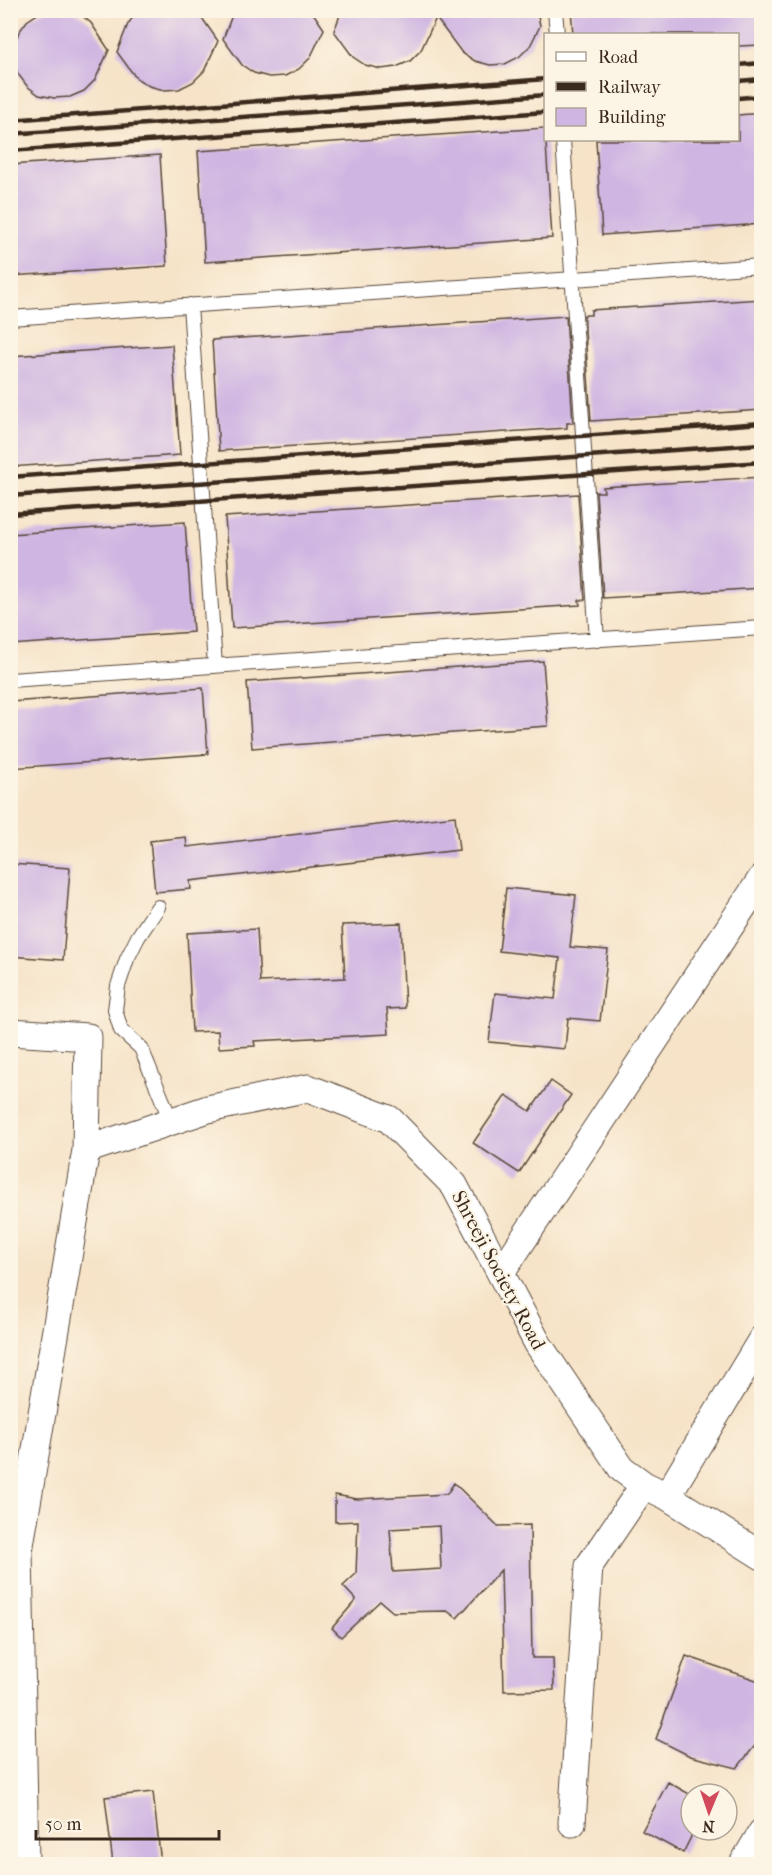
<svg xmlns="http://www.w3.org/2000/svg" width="772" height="1875" font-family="'IM FELL French Canon',serif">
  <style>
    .building { fill: #cfb5e2; fill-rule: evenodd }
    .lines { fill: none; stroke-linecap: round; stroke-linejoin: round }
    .service-casing { stroke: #574638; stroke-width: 16 }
    .minor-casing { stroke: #574638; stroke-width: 29 }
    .service { stroke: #fff; stroke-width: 14 }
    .minor { stroke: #fff; stroke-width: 27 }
    .rail { stroke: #3b2a1e; stroke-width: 4.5 }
    .labels { text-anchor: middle; stroke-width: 4.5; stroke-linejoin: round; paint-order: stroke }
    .street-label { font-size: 20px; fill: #3b2a1e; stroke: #fcf5e5 }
  </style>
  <rect width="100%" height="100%" fill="#fcf5e5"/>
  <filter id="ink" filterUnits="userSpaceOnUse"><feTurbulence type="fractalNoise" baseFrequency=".0167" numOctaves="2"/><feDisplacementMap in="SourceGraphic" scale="12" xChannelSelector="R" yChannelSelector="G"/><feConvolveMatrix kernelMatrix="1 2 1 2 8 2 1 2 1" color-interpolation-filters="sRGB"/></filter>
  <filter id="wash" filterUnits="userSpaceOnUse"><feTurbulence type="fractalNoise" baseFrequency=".008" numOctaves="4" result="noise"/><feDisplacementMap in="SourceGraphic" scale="24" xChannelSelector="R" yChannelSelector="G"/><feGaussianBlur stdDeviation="1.35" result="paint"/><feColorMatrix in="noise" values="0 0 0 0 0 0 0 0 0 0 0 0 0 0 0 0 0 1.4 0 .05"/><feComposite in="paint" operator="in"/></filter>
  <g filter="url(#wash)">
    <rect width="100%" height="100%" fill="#f6e3c8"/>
    <g id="blocks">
      <path class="building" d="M48,10H69L80,14L91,23L109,50L95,80L84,91L70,97L54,98L39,95L27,86L18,74L13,59L14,45L19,32L27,21L39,13Z
        M138,10H195L200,15L218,41L204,71L193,82L179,89L164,90L149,86L136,78L117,52L128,24Z
        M234,10H311L324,29L310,58L299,69L285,76L269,77L254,73L242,65L223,39Z
        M342,10H537L540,26L530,46L519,57L505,64L490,65L475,61L462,53L436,18L421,50L410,61L396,67L381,69L365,65L353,57L334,31Z
        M571,10H762V45L738,46V34H573Z
        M762,113V224L602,235L596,140H738V115Z
        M545,128L552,238L205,262L198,151Z
        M160,155L167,266L10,276V165Z
        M762,299V410L591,421L584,315H591V310Z
        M566,316L573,423H567V428L219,451L212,340Z
        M172,345L180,455L10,467V356Z
        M762,477V588L603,598L596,492H604L603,487Z
        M578,494L585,600H579L580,605L232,628L225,517Z
        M185,522L193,632L10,645V534Z
        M543,661L548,726L252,748L247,682Z
        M203,688L208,754L10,768V702Z
        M455,816L459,850L190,881L191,889L155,892L150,841L186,837L187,847Z
        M10,864L70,868L63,960L10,956Z
        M506,888L576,895L570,947L608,950L600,1021L568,1018L565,1049L489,1042L495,993L555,999L560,958L499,951Z
        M401,923L405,1008L387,1009L389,1034L254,1041L255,1046L219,1048L218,1031L192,1032L187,933L257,929L260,982L345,978L342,925Z
        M551,1081L571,1095L519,1173L473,1143L506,1095L530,1111Z
        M454,1483L498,1526L530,1525L532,1658H553L554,1690L504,1691L501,1570L457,1618L447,1611L393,1612L380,1601L341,1637L332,1628L356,1600L343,1586L356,1574L358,1521L335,1522V1495L357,1499L447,1494ZM439,1526L441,1569L393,1572L390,1529Z
        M686,1656L762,1682V1737L737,1768L690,1756L656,1739Z
        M668,1782L691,1795V1837L683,1853L642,1831Z
        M153,1792L161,1864H113L105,1797Z"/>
    </g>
  </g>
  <g filter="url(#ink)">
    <use href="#blocks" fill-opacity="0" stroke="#574638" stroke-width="1.5"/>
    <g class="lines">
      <g class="service-casing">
        <path id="service" d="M555,10L557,34
          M563,140L597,640
          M190,305L215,666
          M10,318L762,266
          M10,680L762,628
          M158,907L138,937L127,959L118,986L115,1010L121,1030L141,1048L171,1121"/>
      </g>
      <g class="minor-casing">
        <path id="minor" d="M10,1032L88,1037L86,1150L19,1551L25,1864
          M86,1150L208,1109L308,1088L389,1119L454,1185L538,1344L622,1469L644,1485L667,1496L762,1556
          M501,1273L762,878
          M667,1496L762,1339
          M572,1823L589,1566L644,1485
          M743,1864L762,1832"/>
      </g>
      <use href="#service" class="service"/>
      <use href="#minor" class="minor"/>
      <path class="rail" d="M738,65L762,63
        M738,81L762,79
        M738,98L762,96
        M10,120L546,79
        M10,134L546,95
        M10,151L546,112
        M10,477L762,423
        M10,496L762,444
        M10,514L762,462"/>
    </g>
  </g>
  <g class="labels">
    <g class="street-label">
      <text transform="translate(499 1270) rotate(62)" y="7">Shreeji Society Road</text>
    </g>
  </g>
  <rect width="772" height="1875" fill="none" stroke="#fcf5e5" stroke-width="36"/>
  <rect x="544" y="33" width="195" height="108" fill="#fcf5e5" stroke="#afa495" stroke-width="1.5"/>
  <rect x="556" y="52" width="30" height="9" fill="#ffffff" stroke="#afa495" stroke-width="1.5"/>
  <text x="598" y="63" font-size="18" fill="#3b2a1e">Road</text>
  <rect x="556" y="82" width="30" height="9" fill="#3b2a1e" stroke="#afa495" stroke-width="1.5"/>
  <text x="598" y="93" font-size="18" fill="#3b2a1e">Railway</text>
  <rect x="556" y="108" width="30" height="18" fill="#cfb5e2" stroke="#afa495" stroke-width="1.5"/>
  <text x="598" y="123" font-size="18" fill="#3b2a1e">Building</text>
  <g transform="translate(709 1812) rotate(182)"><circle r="28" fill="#fcf5e5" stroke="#afa495" stroke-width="1.5"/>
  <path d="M0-4.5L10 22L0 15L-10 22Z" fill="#d1495b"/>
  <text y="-9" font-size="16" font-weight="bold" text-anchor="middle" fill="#3b2a1e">N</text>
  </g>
  <path d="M36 1830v9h183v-9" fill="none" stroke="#3b2a1e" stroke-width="3"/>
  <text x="45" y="1830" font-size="18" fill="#3b2a1e" stroke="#fcf5e5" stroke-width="4.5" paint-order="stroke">50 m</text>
</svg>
